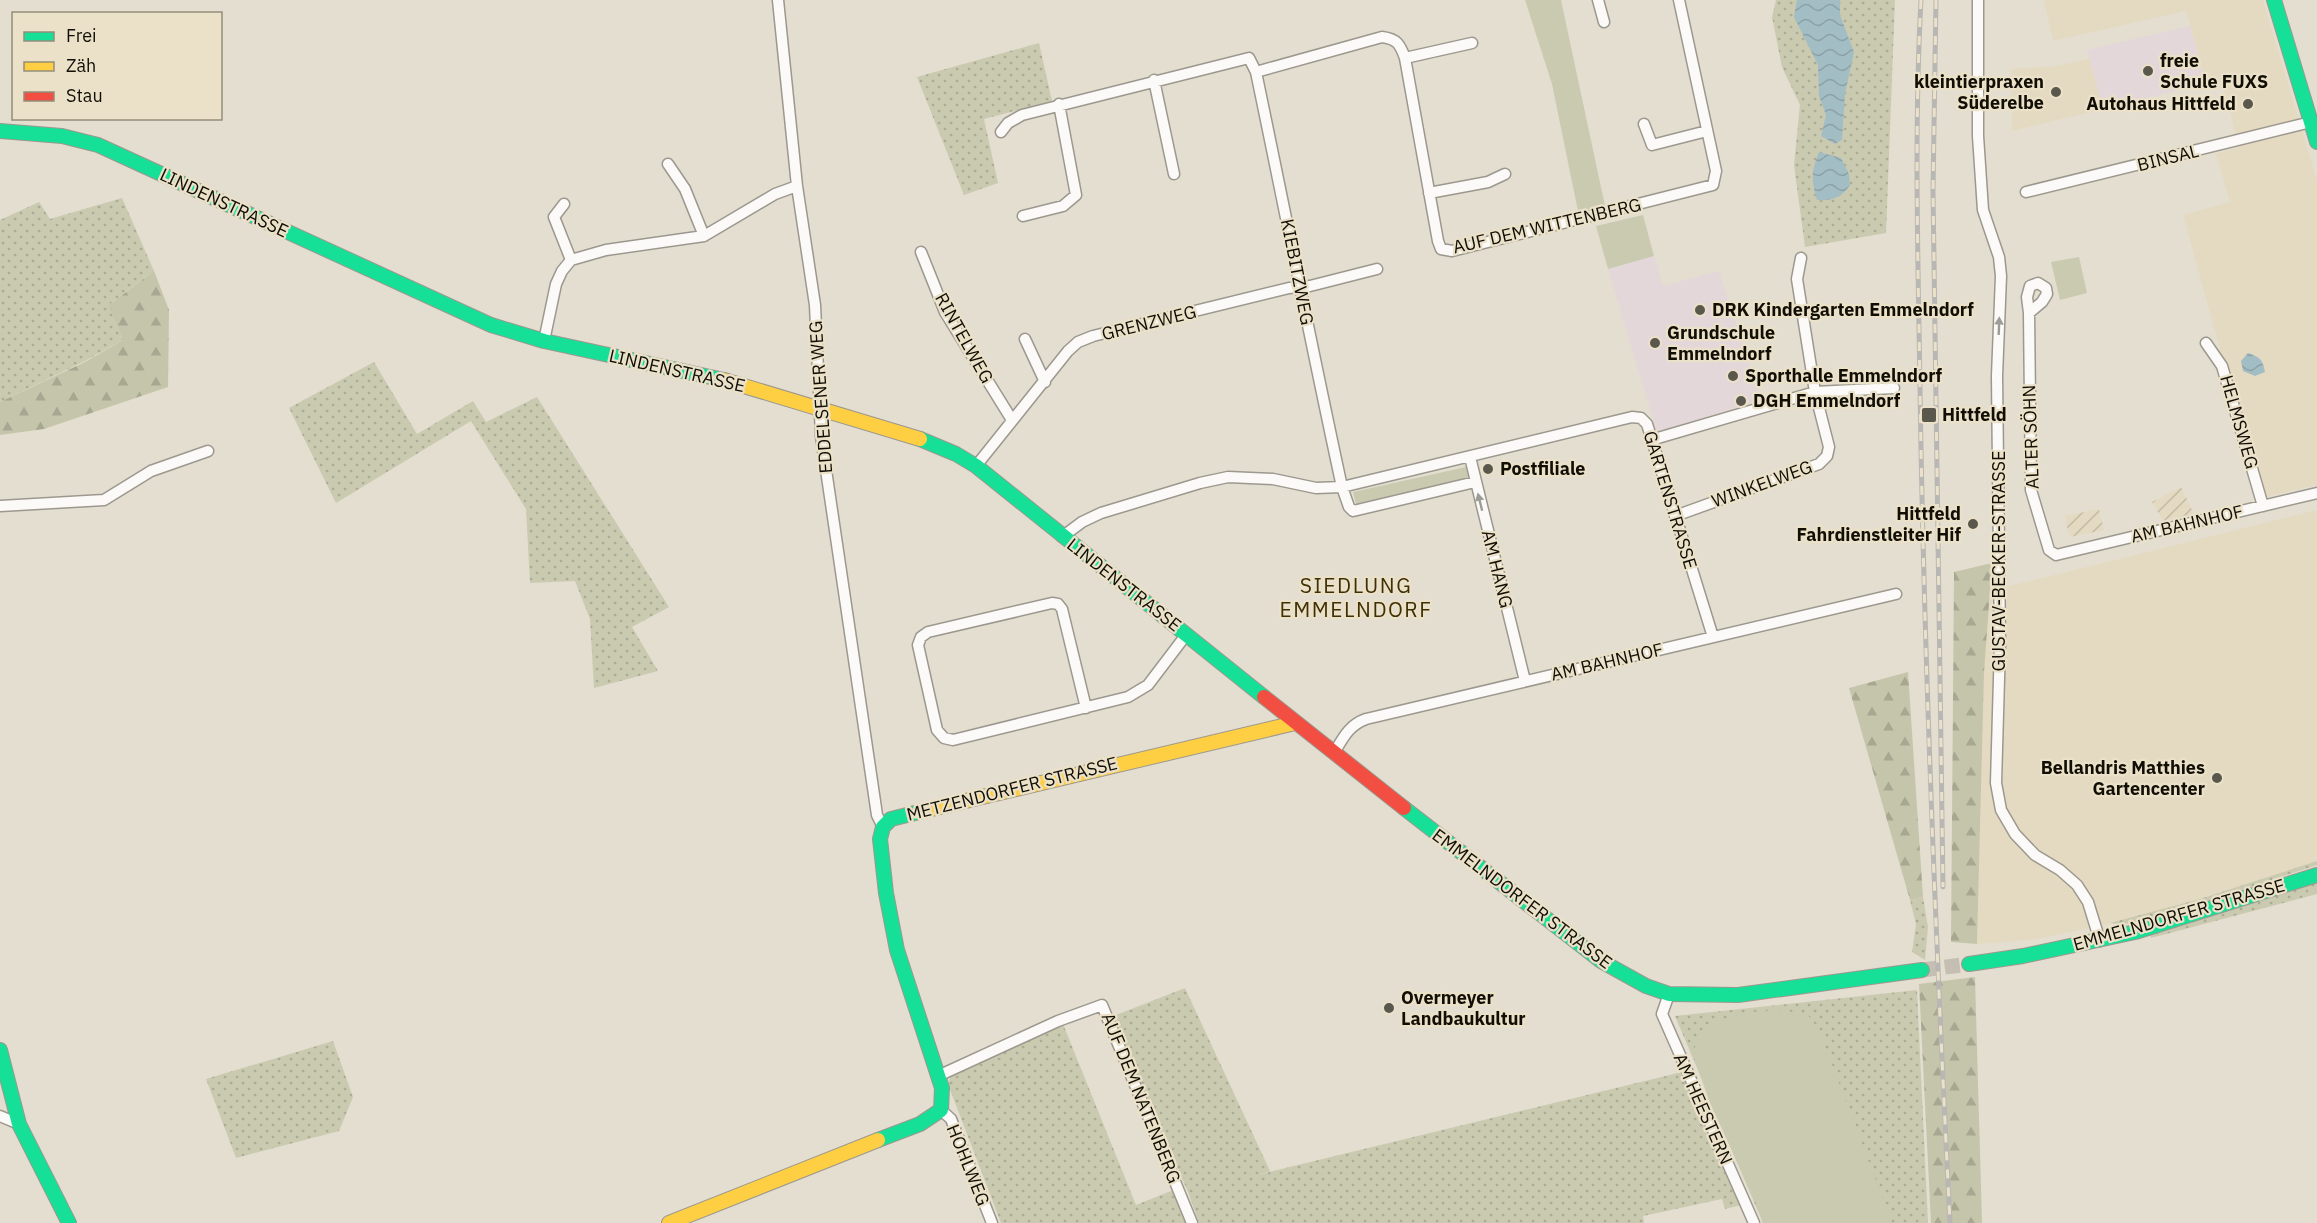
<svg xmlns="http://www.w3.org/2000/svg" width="2317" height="1223" font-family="'IBM Plex Sans',sans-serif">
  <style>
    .built { fill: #e4dac2 }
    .industrial { fill: url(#industrial-furrows) }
    .education { fill: #e4d7d9 }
    .grass { fill: url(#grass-dots) }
    .forest { fill: url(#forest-firs) }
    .park { fill: #cacab0 }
    .water { fill: url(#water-waves) }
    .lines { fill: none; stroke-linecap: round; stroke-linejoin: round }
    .secondary-tunnel { stroke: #c4bfb2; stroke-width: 15; stroke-dasharray: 15 8; stroke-linecap: butt }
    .street-casing { stroke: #9c988e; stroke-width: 13 }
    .fast-casing { stroke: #9c988e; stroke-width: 16 }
    .slow-casing { stroke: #9c988e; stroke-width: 16 }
    .jam-casing { stroke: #9c988e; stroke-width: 16 }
    .street { stroke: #fbfaf8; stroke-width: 10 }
    .fast { stroke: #16e098; stroke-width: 14 }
    .slow { stroke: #ffcf43; stroke-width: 14 }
    .jam { stroke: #f24e42; stroke-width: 14 }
    .rail-casing { stroke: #b8b7b4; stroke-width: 5 }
    .rail { stroke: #ebe1c8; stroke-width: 3; stroke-dasharray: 9; stroke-linecap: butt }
    .oneway { fill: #9d9c97 }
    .poi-dot { fill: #5a574d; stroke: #ebe1c8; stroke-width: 2 }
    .labels { text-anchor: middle; stroke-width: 4.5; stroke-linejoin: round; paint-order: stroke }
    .poi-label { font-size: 18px; font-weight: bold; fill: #110e06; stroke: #ebe1c8; text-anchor: start }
    .street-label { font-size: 18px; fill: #110e06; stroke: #ebe1c8 }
    .quarter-label { font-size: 21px; letter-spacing: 1.5px; fill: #3f2f05; stroke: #ebe1c8 }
  </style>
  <defs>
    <pattern id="industrial-furrows" width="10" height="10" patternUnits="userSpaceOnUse" patternTransform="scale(1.5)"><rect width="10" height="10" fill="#e4dac2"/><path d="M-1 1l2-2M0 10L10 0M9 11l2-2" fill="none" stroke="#c3baa5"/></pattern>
    <pattern id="grass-dots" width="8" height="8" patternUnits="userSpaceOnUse" patternTransform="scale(1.5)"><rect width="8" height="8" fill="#cacab0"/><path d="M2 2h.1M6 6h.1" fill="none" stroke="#acac96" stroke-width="1.8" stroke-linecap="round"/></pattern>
    <pattern id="forest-firs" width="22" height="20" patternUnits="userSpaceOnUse" patternTransform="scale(1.5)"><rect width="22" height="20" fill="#c5c5ab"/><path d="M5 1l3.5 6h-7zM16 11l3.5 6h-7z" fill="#a8a892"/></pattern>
    <pattern id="water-waves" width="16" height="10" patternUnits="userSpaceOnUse" patternTransform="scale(1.5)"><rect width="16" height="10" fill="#a3bdc5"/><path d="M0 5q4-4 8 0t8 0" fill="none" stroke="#8ba1a8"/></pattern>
  </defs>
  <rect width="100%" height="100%" fill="#e3ded0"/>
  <path class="built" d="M2044,0H2263L2317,180V485L2261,498L2183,215L2230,202L2216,154L2239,147L2222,81L2206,83L2186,11L2053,41Z
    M2090,59L2103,109L2012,131L2011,69L2056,66Z
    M2317,510V861L2200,899L2101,926L2031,940L1977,944L1984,673L1990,591Z"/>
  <path class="industrial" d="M2181,487L2194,514L2163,521L2152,502Z
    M2099,509L2104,530L2069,537L2065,516Z"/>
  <path class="education" d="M2190,26L2205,83L2103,109L2087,50Z
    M1654,256L1663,286L1719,271L1761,400L1657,432L1608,269Z"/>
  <path class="grass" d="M1776,0H1895L1886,233L1805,247L1794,165L1800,105L1782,67L1772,17Z
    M1039,43L1052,101L984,119L998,183L964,195L917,77Z
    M122,198L154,271L110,304L123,340L85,361L0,402V220L39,202L50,219Z
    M374,362L417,434L473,401L486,422L537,397L669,607L632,627L658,671L594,688L590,619L575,581L530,583L526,509L471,421L336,503L289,408Z
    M2317,861V865C2269,881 2222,897 2174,911C2155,917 2130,927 2110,923L2200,899Z
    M2317,881V894L2151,938L2150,934Z
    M1923,897L1928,927L1925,960L1912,952L1916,924L1910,900Z
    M1185,988L1270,1171L1261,1174L1682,1072L1740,1199L1741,1205L1725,1209L1722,1199L1643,1216L1644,1223H1199L1188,1192L1111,1017Z
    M1917,990L1928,1223H1763L1675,1016Z
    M1063,1024L1136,1205L1176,1189L1189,1223H1001L949,1087V1080L955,1071Z
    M333,1041L353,1097L339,1131L236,1158L206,1079Z"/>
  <path class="forest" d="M154,271L169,310L168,387L44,429L0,435V402L85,362L123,340L109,305Z
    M1992,563L1984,673L1977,944L1951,942L1954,572Z
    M1908,672L1923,897L1910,900L1849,688Z
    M1975,977L1982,1223H1931L1919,984Z"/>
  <path class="park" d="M1525,0H1561L1605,206L1578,211L1552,84Z
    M1643,215L1654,256L1608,269L1596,226Z
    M2079,257L2087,293L2060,300L2051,262Z
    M1466,467L1469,478L1356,504L1353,492Z
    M1779,1010L1807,1014L1819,1030L1892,1223H1765L1710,1103L1692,1052L1709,1023L1752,1012Z"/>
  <path class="water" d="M1797,0H1840V15L1854,52L1845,94L1842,140L1835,144L1821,136L1826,115L1819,96L1818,65L1794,17Z
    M1819,152L1841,158L1849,174L1850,185C1842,197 1833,201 1817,200C1811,179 1811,173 1819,152Z
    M2248,353C2260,357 2263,360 2265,372L2255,376L2243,371L2241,361Z"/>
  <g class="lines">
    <path class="secondary-tunnel" d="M1922,970L1969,964"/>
    <g class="street-casing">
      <path id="street" d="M778,0L797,186L815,305L821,436L877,815L883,827
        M1598,0L1604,22
        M1978,0V136L1983,210L1999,257L2001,276L1997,376L2000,644L1996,783L2001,810L2015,834L2035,855L2060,870L2077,885L2088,902L2100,941
        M1405,58L1472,43
        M1256,72L1382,37C1397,39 1400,44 1405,58L1438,241L1441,249L1452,251L1713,185L1716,171L1679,0
        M1154,80L1174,174
        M1644,124L1652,145L1707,131
        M1001,132L1008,123L1022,115L1249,58L1256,72C1285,211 1312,349 1342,487L1349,507L1353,511L1475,482
        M668,164L685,189L704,236
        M2026,192L2311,122
        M1429,193L1488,182L1505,174
        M564,204L554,217L571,260
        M1023,216L1063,206L1076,195L1059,104
        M921,252L945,312L1012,420
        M2029,313L2042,302L2047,294L2046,288L2038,283L2030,286L2027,297L2029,313L2031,490L2049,550L2056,555L2317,493
        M1025,339L1045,382
        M544,341L556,284L562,271L571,260L606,250L704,236L775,194L797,186
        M2206,343L2222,366L2263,506
        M1651,440L1815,392L1894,388
        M1470,457L1525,681
        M976,466L1068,351L1078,342L1093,336L1289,288L1310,286L1377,269
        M0,506L104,500L151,471L208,451
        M1675,516L1819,464L1827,456L1829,447L1815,392L1797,279L1801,258
        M1062,537L1082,522L1101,513L1200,483L1228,477L1273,479L1316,488L1342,487L1632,417L1641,418L1647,424L1713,637
        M1086,708L1062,609L1058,604L1052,603L928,632L921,637L918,645L937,730L944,738L953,740L1128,697L1148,685L1186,635
        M1334,753C1343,738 1349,725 1366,719L1896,594
        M1669,994L1662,1014L1754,1223
        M938,1076L1058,1021L1102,1005L1192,1223
        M941,1110L951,1119L992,1223
        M0,1116L19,1124"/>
    </g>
    <g class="fast-casing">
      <path id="fast" d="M2274,0L2317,142
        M0,131L62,136L98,145L491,325L544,341L724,380
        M920,439L956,454L976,466L1264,697
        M1404,808L1601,961L1646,986L1669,994L1738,995L1922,970
        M1969,964L2023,956L2135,932L2317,875
        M0,1050L19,1124L69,1223
        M878,1140L920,1124L941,1110L942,1088L897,950L886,893L880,839L883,827L891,819L919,812"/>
    </g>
    <g class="slow-casing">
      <path id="slow" d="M724,380L920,439
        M919,812L1295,723
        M669,1223L878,1140"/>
    </g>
    <g class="jam-casing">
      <path id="jam" d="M1264,697L1404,808"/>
    </g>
    <use href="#street" class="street"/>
    <use href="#fast" class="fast"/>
    <use href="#slow" class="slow"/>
    <use href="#jam" class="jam"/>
    <g class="rail-casing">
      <path id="rail" d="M1921,0C1914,129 1918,258 1920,387C1924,666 1936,945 1950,1223
        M1936,0L1933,191L1943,887"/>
    </g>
    <use href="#rail" class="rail"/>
  </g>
  <defs><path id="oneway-solid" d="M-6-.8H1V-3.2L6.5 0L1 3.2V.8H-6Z" transform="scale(1.5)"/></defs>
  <g class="oneway">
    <use href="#oneway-solid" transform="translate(1999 326) rotate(-88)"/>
    <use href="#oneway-solid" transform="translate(1480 502) rotate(-104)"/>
  </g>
  <g class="poi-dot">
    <circle cx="2148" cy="71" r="6"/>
    <circle cx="2056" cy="92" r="6"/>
    <circle cx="2248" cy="104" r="6"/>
    <circle cx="1700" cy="310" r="6"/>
    <circle cx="1655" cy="343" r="6"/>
    <circle cx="1733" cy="376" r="6"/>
    <circle cx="1741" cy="401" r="6"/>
    <rect x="1921" y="407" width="16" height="16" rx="3"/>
    <circle cx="1488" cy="469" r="6"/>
    <circle cx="1973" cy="524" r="6"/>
    <circle cx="2217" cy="778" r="6"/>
    <circle cx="1389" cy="1008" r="6"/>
  </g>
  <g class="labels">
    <g class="poi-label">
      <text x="2160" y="67">freie<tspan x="2160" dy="21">Schule FUXS</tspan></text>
      <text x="2044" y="88" text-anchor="end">kleintierpraxen<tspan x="2044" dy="21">Süderelbe</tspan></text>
      <text x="2236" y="110" text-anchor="end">Autohaus Hittfeld</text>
      <text x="1712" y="316">DRK Kindergarten Emmelndorf</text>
      <text x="1667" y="339">Grundschule<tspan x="1667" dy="21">Emmelndorf</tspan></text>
      <text x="1745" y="382">Sporthalle Emmelndorf</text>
      <text x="1753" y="407">DGH Emmelndorf</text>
      <text x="1942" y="421">Hittfeld</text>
      <text x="1500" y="475">Postfiliale</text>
      <text x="1961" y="520" text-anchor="end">Hittfeld<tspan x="1961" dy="21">Fahrdienstleiter Hif</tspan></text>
      <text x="2205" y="774" text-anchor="end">Bellandris Matthies<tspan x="2205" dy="21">Gartencenter</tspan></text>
      <text x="1401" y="1004">Overmeyer<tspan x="1401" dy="21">Landbaukultur</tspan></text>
    </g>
    <g class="street-label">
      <text transform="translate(2168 158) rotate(-14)" y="6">BINSAL</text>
      <text transform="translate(224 203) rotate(25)" y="6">LINDENSTRASSE</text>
      <text transform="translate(1547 226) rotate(-13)" y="6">AUF DEM WITTENBERG</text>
      <text transform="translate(1297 272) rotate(79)" y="6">KIEBITZWEG</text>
      <text transform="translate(1149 323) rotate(-14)" y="6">GRENZWEG</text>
      <text transform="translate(964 338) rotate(61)" y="6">RINTELWEG</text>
      <text transform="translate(677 371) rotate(13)" y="6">LINDENSTRASSE</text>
      <text transform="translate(821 397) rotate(-94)" y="6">EDDELSENER WEG</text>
      <text transform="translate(2239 422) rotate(74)" y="6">HELMSWEG</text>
      <text transform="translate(2031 437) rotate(-92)" y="6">ALTER SÖHN</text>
      <text transform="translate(1762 484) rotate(-20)" y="6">WINKELWEG</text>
      <text transform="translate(1670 500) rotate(73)" y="6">GARTENSTRASSE</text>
      <text transform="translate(2187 524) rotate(-13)" y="6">AM BAHNHOF</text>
      <text transform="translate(1999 561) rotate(-90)" y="6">GUSTAV-BECKER-STRASSE</text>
      <text transform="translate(1497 569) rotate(76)" y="6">AM HANG</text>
      <text transform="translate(1124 585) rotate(38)" y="6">LINDENSTRASSE</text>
      <text transform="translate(1607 662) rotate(-13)" y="6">AM BAHNHOF</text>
      <text transform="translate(1012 789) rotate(-14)" y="6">METZENDORFER STRASSE</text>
      <text transform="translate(1522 899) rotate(37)" y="6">EMMELNDORFER STRASSE</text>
      <text transform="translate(2179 915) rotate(-16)" y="6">EMMELNDORFER STRASSE</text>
      <text transform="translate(1141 1098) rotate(68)" y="6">AUF DEM NATENBERG</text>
      <text transform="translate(1703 1109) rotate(66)" y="6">AM HEESTERN</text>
      <text transform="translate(968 1165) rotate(68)" y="6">HOHLWEG</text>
    </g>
    <g class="quarter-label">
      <text x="1356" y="593">SIEDLUNG<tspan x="1356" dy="24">EMMELNDORF</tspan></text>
    </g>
  </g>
  <rect x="12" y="12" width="210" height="108" fill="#ebe1c8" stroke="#948d7a" stroke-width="1.5"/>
  <rect x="24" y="32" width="30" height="9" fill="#16e098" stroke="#948d7a" stroke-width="1.5"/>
  <text x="66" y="42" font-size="18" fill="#110e06">Frei</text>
  <rect x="24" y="62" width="30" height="9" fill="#ffcf43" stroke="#948d7a" stroke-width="1.5"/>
  <text x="66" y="72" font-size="18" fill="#110e06">Zäh</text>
  <rect x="24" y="92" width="30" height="9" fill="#f24e42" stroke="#948d7a" stroke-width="1.5"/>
  <text x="66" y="102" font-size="18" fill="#110e06">Stau</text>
</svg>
